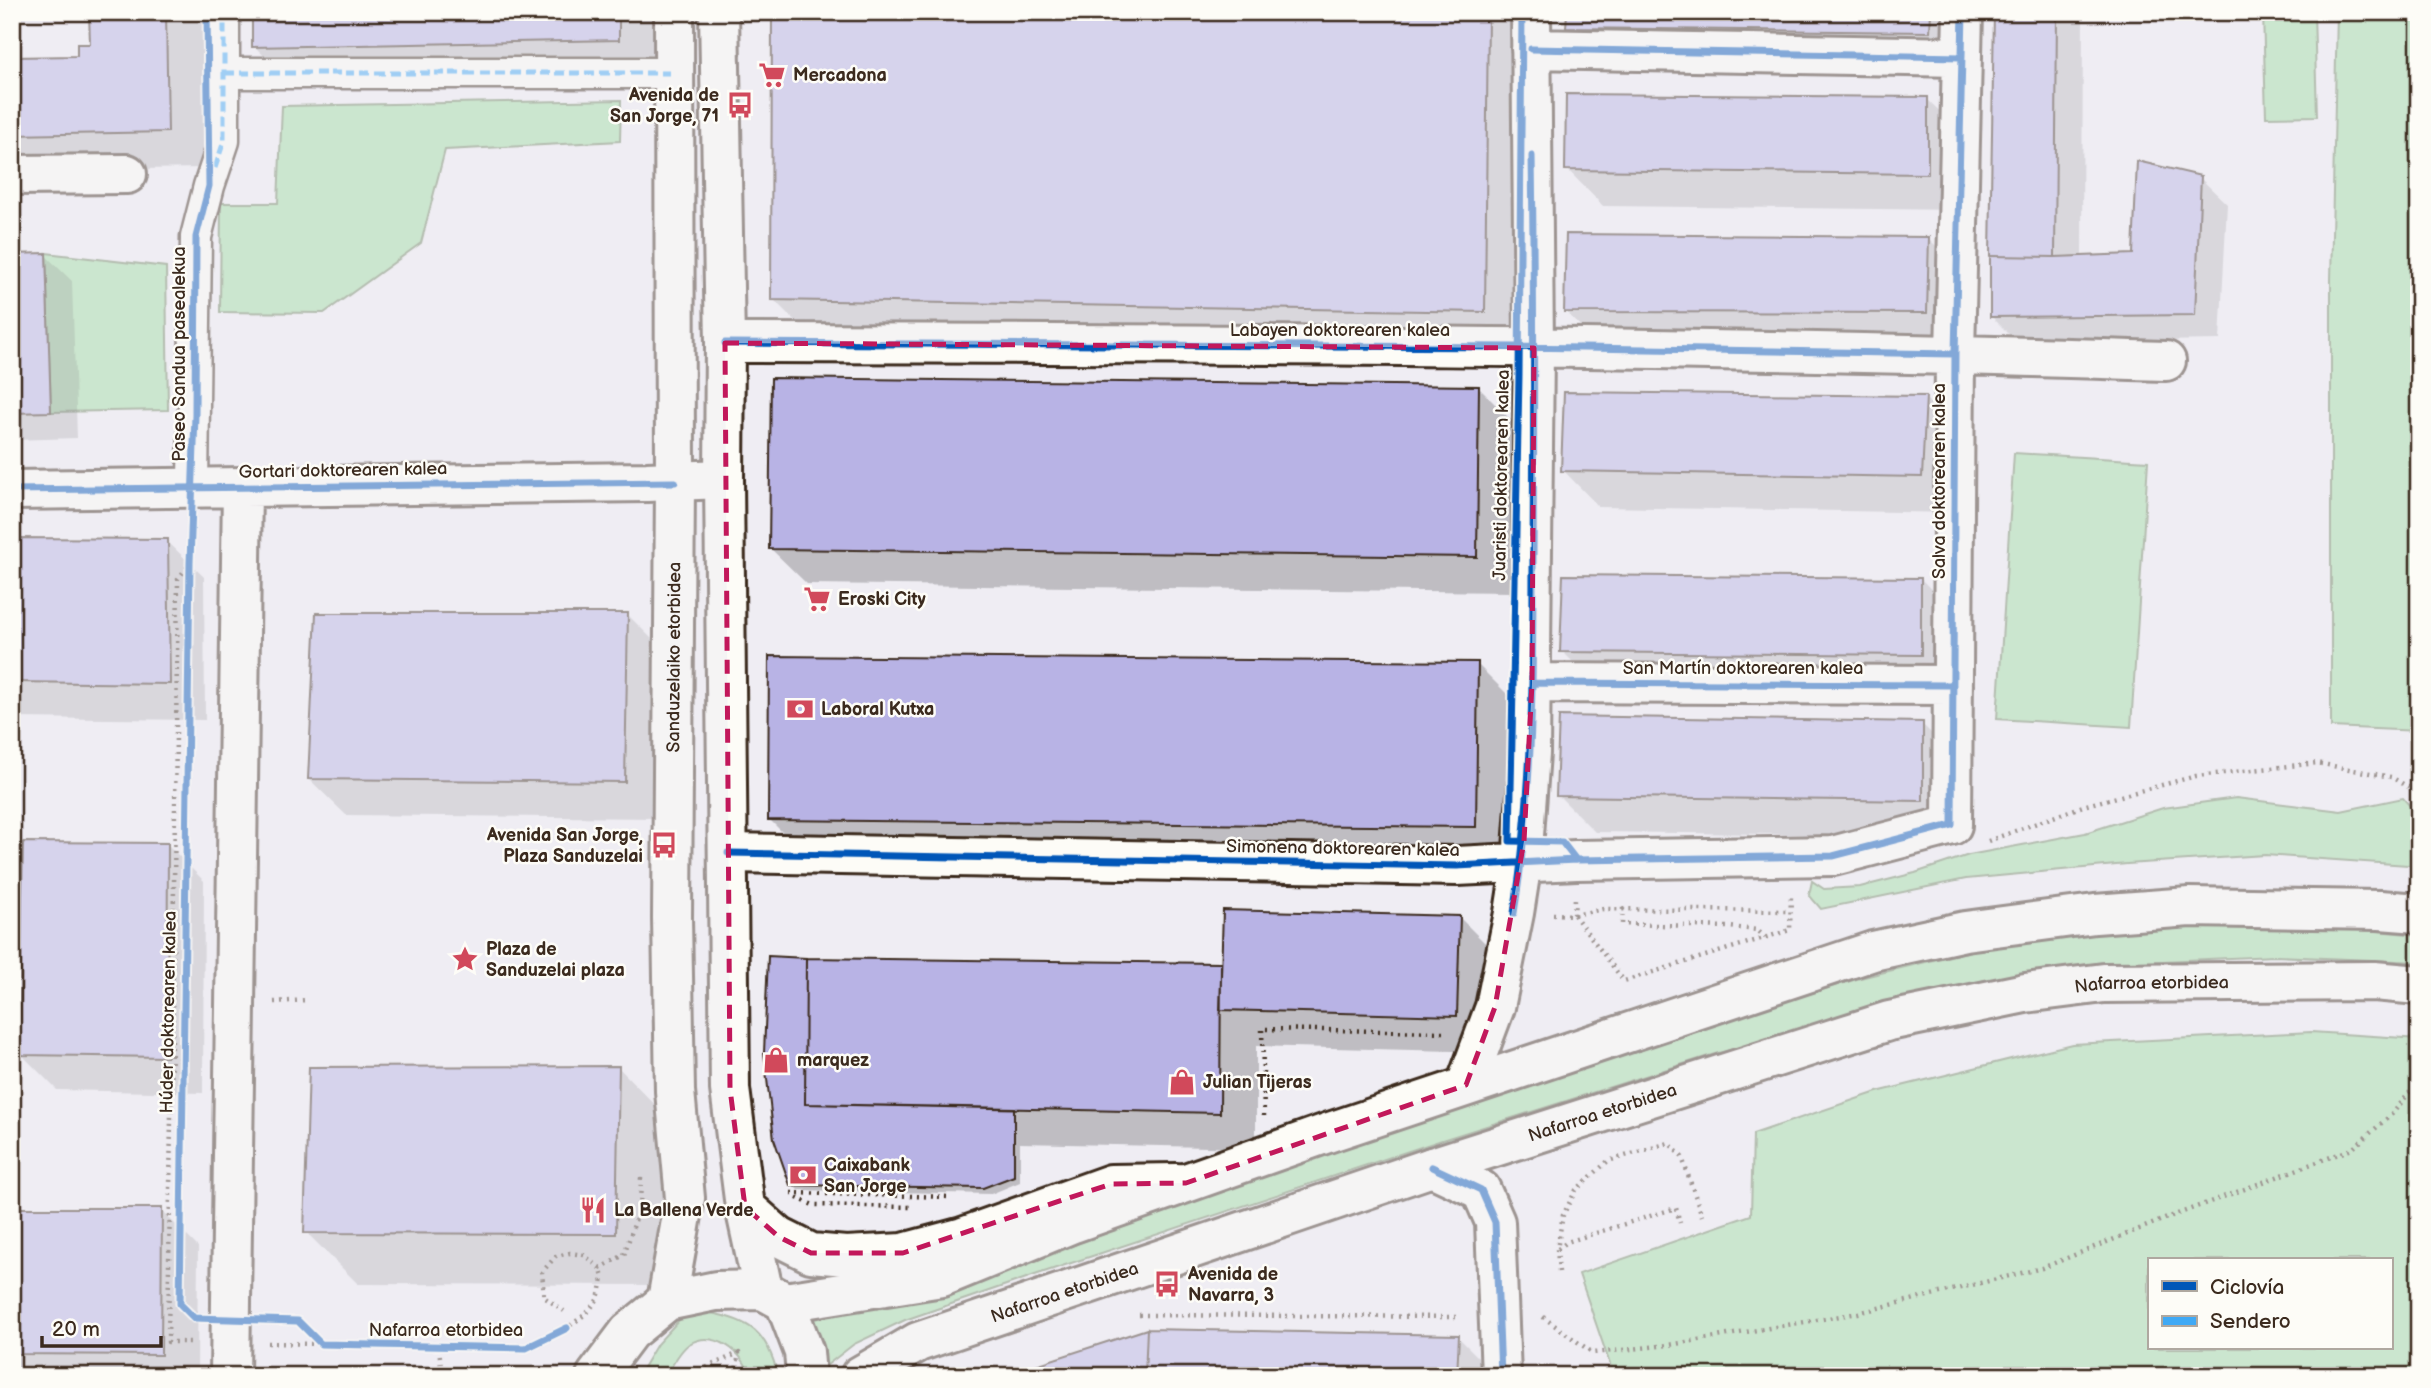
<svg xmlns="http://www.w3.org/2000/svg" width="2431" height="1388" font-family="'Balsamiq Sans',sans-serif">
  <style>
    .green { fill: #a1dda4; stroke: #6e8461; stroke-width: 2; fill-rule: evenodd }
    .shadow { fill: #0003 }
    .building { fill: #b8b3e5; stroke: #3b2a1e; stroke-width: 2 }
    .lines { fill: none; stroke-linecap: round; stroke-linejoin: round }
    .pedestrian-casing { stroke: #3b2a1e; stroke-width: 35 }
    .minor-casing { stroke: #3b2a1e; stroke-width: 44 }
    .secondary-casing { stroke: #3b2a1e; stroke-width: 44 }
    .path { stroke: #3b2a1e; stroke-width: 4.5; stroke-dasharray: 2 5; stroke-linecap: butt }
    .pedestrian { stroke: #fdfcf7; stroke-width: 30 }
    .minor { stroke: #fdfcf7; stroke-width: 38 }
    .secondary { stroke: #fdfcf7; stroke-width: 38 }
    .quiet { stroke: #3fa9f5; stroke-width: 5; stroke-dasharray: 10 5; stroke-linecap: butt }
    .cycleway-casing { stroke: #fdfcf7; stroke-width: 11 }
    .cycleway { stroke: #0057b8; stroke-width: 7 }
    .marked { fill: none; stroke: #c2185b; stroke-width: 5; stroke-dasharray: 14 9; stroke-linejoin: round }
    .labels { text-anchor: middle; stroke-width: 5; stroke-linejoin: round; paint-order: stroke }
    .poi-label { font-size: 18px; font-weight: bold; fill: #3b2a1e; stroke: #fdfcf7; text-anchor: start }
    .street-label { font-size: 18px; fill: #3b2a1e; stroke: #fdfcf7 }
  </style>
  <rect width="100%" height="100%" fill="#efedf3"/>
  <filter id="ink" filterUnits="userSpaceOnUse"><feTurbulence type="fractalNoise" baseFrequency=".0143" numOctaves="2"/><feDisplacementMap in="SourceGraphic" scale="14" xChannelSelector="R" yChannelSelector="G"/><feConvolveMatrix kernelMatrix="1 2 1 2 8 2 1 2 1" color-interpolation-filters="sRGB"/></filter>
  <g filter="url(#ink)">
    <path class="green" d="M2263,12H2314L2317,116L2266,117Z
      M2337,12H2419V731L2331,727V281Z
      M621,100L620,141L445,150L421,243L324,313L220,312L221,203H278L282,106Z
      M46,253L166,267L168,410L51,412Z
      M2014,453L2148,461L2131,727L1997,719Z
      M2236,798L2341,811L2403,798L2419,816V863L2408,865L2265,855L2127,864L1966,879L1821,909L1809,895L1812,881L1824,889L1860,887L1915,873L1969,855L2085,833L2163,808Z
      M2235,925L2343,928L2419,935V962L2275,956L2118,963L1981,981L1715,1054L1442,1140L1035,1275L905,1320L854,1344L818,1372L800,1306L965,1284L1096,1237L1377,1129L1860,978L1983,948L2118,929Z
      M2311,1032L2419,1039V1376H1614L1579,1274L1751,1215L1753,1134L1877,1092L2072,1044ZM2149,1260H2391V1348H2149Z
      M706,1312C750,1320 767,1331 778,1376H750C744,1352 714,1329 689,1344C679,1351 672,1366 666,1376H638L657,1344L680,1319Z"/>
    <path class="shadow" d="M91,12H202L204,168L12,171V59L79,58L92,46Z
      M254,12H654L655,76L291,82L254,46Z
      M774,12H1524L1520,348L809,335L773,299Z
      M1568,12H1968L1966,68L1605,64L1568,27Z
      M1996,12H2083L2082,258L2134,256L2200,178L2227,204L2220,340L2018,343L1991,316Z
      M1927,99L1964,135V210L1603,206L1567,169Z
      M2419,177V198L2416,195Z
      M1929,239L1965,275L1963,349L1602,347L1565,311Z
      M12,255H45L72,281L77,438L12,440Z
      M1479,388L1515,424L1513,592L807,584L770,548Z
      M1925,398L1962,434L1958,513L1599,507L1563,470Z
      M12,539L167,541L204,577L205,720L12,718Z
      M1921,579L1957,616L1956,691L1598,687L1562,651Z
      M628,615L664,651L661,818L346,815L309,779Z
      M1477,664L1514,701L1512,862L806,856L769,819Z
      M1922,724L1958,760V836L1595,832L1558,795Z
      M168,845L204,881L203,1093L57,1090L21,1054Z
      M1460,918L1496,954L1493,1052L1256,1046V1148L1020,1143V1182L991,1194L798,1190L791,1184L806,959L1223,964Z
      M619,1068L670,1120L667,1285L358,1284L306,1232Z
      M12,1210H161L198,1247L197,1376H12Z
      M1458,1337L1497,1376H1008Z"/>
    <path class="building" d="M89,12H166L168,132L12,135V57L77,56V44H90Z
      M252,12H619V40L252,47Z
      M772,12H1488L1485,312L771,300Z
      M1567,12H1931L1930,32L1566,28Z
      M1994,12H2057L2055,257L1990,256Z
      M1566,94L1928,97V174L1565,170Z
      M2137,161L2201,176L2195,315L1990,317V256L2055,257L2133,254Z
      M1566,234L1929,237L1927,313L1564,312Z
      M46,253L51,412L12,413V254Z
      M771,378L1479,386L1477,557L769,549Z
      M1564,392L1926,396L1922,477L1561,471Z
      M12,538L168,539L170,684L12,682Z
      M1563,575L1921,578V655L1560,652Z
      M316,613H628L625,782L308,779Z
      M769,656L1478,662L1476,827L768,820Z
      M1559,716L1923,722V801L1556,796Z
      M23,842L168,843L167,1057L19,1055Z
      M1223,910L1460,916L1457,1016L1220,1010Z
      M768,956L806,958L805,1104L1014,1108V1176L983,1188L790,1185L774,1139L764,1053Z
      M806,958L1221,963L1220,1113L805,1104Z
      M619,1066L616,1234L304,1233L309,1067Z
      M12,1208H162L161,1355L12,1354Z
      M1147,1329L1459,1335L1457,1376H1145Z
      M1147,1329L1145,1376H1002Z"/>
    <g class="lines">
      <g class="pedestrian-casing">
        <path id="pedestrian" d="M225,73H674
          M193,487L196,237L209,186L224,141V12"/>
      </g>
      <g class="minor-casing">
        <path id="minor" d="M1531,49L1962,57
          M12,175L127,174
          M725,343C1205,344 1686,345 2166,361
          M12,490L647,482L724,479
          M1532,683L1953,685
          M728,853L1457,866L1576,860L1833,856L1952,825L1955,354L1963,12
          M1466,1085L1495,1007L1514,913L1522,862L1530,753L1534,348L1531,12
          M1432,1167L1481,1190L1495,1222L1501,1376
          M745,1207L779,1237L811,1253L846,1256L903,1253L963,1237L1111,1184L1177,1183
          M230,1376L242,487"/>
      </g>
      <g class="secondary-casing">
        <g id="secondary">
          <path d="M719,12L725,343L724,479L730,1089L745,1207L763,1290"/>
          <path id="s1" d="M667,1301L685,1198L675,1091L672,918L675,482L674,12"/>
          <path d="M785,1302L942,1277L1073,1223L1330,1132L1873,951L1965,931L2095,914L2190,907L2380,910L2419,913"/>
          <path d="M596,1376L629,1332L667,1301L716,1291L763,1290L785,1302L804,1352L806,1376"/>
          <path id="s2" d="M860,1376L918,1342L1432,1167L1889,1021L2025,993L2104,983L2374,981L2419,985"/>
        </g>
      </g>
      <path class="path" d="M192,526L190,563L178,579L168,1342H193
        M1988,841L2083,806L2196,776L2317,763L2391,777L2419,793
        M1623,908L1622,924L1729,927L1757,930L1765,937
        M1553,914L1574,915L1603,909L1789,911
        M1574,915L1624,981L1790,930L1791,895
        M1574,915L1575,898
        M274,1002L308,1000
        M1264,1116L1262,1029L1443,1032
        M791,1193L950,1197
        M797,1198L813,1205L910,1207L912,1210
        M1558,1249L1567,1242L1676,1208L1680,1223
        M600,1268L624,1255L640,1206L641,1177
        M1559,1272L1557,1249L1563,1215L1576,1190L1608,1161L1669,1143L1682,1157L1702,1216
        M1139,1315L1460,1317
        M1543,1317L1593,1353L1669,1345L1858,1313L2042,1268L2172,1216L2352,1149L2392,1114L2419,1081
        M268,1343L526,1348L567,1328L587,1313L597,1300L601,1289L603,1277L600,1268L584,1255L570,1253L556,1256L542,1272L544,1297L564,1311
        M439,1348L442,1376
        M687,1376L739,1353L735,1376"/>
      <use href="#pedestrian" class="pedestrian"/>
      <use href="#minor" class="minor"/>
      <use href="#secondary" class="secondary"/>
      <path class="quiet" d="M225,73H674
        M215,168L224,141V12"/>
      <g class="cycleway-casing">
        <path id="cycleway" d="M207,12L209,186L196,237L195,415L190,563L180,1304L194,1318L298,1321L321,1344L526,1348L567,1328
          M1522,12L1519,375L1510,841L1562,842L1576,860
          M1531,49L1962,57
          M725,343L1519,347L1955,354
          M12,490L675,482
          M1532,683L1953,685
          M728,853L1457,866L1576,860L1833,856L1952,825L1955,354L1963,12
          M1514,913C1533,794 1533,674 1533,554C1534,421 1534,288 1532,156
          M1432,1167L1481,1190L1495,1222L1501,1376"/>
      </g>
      <use href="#cycleway" class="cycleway"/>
    </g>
  </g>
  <path d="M0 0H2431V1388H0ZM725,343L1534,348L1532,683L1524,841L1495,1007L1466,1085L1186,1183L1111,1184L903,1253H811L779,1237L745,1207L730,1089Z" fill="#efedf3" fill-opacity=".55" fill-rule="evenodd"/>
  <path class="marked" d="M725,343L1534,348L1532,683L1524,841L1495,1007L1466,1085L1186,1183L1111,1184L903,1253H811L779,1237L745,1207L730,1089Z"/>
  <defs>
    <g id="supermarket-bare" transform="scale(2.1)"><path d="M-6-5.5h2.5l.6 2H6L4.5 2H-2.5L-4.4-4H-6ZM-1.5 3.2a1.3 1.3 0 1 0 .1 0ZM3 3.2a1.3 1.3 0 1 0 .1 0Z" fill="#d1495b" stroke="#fdfcf7" stroke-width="2.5" paint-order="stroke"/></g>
    <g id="bus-bare" transform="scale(2.1)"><path d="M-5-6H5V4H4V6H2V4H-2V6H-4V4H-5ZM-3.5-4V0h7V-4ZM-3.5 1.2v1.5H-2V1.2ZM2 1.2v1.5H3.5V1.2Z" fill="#d1495b" stroke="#fdfcf7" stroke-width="2.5" paint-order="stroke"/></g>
    <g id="bank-bare" transform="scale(2.1)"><path d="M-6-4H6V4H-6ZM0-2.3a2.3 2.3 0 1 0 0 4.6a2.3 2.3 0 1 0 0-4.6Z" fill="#d1495b" stroke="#fdfcf7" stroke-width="2.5" paint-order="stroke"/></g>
    <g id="sight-bare" transform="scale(2.1)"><path d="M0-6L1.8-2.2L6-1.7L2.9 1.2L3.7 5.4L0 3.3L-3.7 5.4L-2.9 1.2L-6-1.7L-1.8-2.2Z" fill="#d1495b" stroke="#fdfcf7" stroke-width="2.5" paint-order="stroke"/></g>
    <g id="shop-bare" transform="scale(2.1)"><path d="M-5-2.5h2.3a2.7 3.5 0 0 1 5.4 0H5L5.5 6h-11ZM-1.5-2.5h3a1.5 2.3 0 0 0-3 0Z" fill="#d1495b" stroke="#fdfcf7" stroke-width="2.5" paint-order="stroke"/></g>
    <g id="restaurant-bare" transform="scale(2.1)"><path d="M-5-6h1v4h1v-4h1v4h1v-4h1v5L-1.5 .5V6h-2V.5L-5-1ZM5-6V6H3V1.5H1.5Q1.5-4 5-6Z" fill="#d1495b" stroke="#fdfcf7" stroke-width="2.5" paint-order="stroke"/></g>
  </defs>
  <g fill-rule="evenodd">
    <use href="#supermarket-bare" x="772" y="75"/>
    <use href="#bus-bare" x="740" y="105"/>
    <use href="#supermarket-bare" x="817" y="599"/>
    <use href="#bank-bare" x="800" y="709"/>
    <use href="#bus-bare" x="664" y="845"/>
    <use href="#sight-bare" x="465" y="959"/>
    <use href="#shop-bare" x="776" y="1060"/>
    <use href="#shop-bare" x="1182" y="1082"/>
    <use href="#bank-bare" x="803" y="1175"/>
    <use href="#restaurant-bare" x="593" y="1210"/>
    <use href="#bus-bare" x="1167" y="1284"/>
  </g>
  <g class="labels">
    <g class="poi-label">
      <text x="793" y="81">Mercadona</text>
      <text x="719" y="101" text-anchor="end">Avenida de<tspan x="719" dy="21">San Jorge, 71</tspan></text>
      <text x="838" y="605">Eroski City</text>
      <text x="821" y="715">Laboral Kutxa</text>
      <text x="643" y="841" text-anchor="end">Avenida San Jorge,<tspan x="643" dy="21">Plaza Sanduzelai</tspan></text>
      <text x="486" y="955">Plaza de<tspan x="486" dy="21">Sanduzelai plaza</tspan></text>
      <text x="797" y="1066">marquez</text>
      <text x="1203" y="1088">Julian Tijeras</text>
      <text x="824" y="1171">Caixabank<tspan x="824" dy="21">San Jorge</tspan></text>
      <text x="614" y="1216">La Ballena Verde</text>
      <text x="1188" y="1280">Avenida de<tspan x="1188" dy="21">Navarra, 3</tspan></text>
    </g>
    <g class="street-label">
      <text x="1340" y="336">Labayen doktorearen kalea</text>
      <text transform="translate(179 354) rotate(-90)" y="6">Paseo Sandua pasealekua</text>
      <text transform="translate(343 470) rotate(-1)" y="6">Gortari doktorearen kalea</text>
      <text transform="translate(1501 475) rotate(-89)" y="6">Juaristi doktorearen kalea</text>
      <text transform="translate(1939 481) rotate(-90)" y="6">Salva doktorearen kalea</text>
      <text dy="6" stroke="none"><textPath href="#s1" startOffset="646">Sanduzelaiko etorbidea</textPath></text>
      <text x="1743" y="674">San Martín doktorearen kalea</text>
      <text transform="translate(1343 848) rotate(1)" y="6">Simonena doktorearen kalea</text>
      <text dy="6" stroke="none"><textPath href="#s2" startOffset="1356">Nafarroa etorbidea</textPath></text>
      <text transform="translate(168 1012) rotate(-89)" y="6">Húder doktorearen kalea</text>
      <text dy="6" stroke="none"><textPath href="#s2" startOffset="789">Nafarroa etorbidea</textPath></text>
      <text dy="6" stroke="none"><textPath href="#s2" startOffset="222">Nafarroa etorbidea</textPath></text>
      <text x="446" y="1336">Nafarroa etorbidea</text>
    </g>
  </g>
  <rect width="2431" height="1388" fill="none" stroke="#fdfcf7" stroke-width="42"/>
  <rect x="21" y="21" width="2389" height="1346" fill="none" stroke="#3b2a1e" stroke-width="2.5" filter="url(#ink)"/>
  <rect x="2148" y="1258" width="245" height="91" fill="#fdfcf7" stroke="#afa8a0" stroke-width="2"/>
  <rect x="2162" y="1281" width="35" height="10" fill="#0057b8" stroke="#afa8a0" stroke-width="2"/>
  <text x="2210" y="1294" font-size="21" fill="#3b2a1e">Ciclovía</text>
  <rect x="2162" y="1316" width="35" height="10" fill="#3fa9f5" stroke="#afa8a0" stroke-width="2"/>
  <text x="2210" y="1328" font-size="21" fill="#3b2a1e">Sendero</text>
  <path d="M42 1336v10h119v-10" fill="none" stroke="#3b2a1e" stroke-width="3.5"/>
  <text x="52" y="1336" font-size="21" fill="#3b2a1e" stroke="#fdfcf7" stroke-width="5" paint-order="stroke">20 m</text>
</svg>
